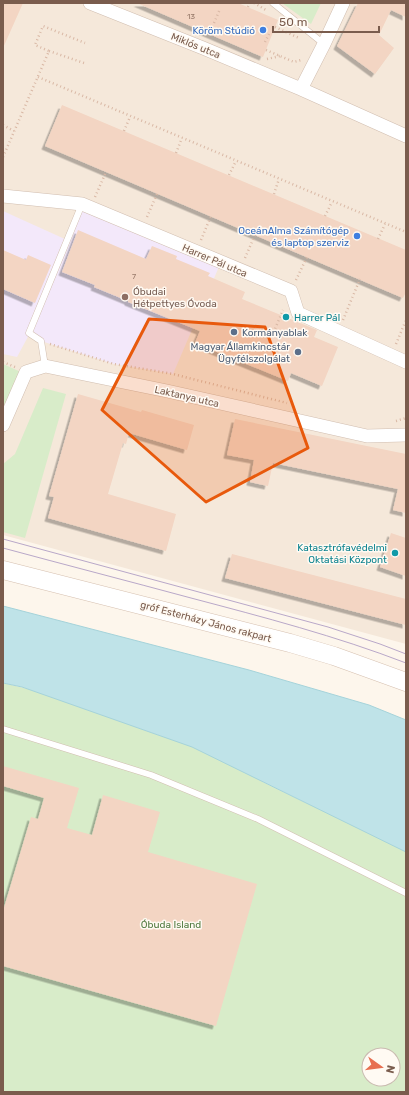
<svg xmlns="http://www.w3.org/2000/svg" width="409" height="1095" font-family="Rubik,sans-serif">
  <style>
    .residential { fill: #f5e8da }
    .education { fill: #f3e8fa }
    .green { fill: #d8ecc9; fill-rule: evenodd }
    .water { fill: #bfe3e8; stroke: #a5d3da }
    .building { fill: #f3d5c3; filter: url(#shadow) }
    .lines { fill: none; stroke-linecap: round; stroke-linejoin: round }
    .lane-casing { stroke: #d1beb0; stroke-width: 7 }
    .street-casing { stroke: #d1beb0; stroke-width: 14 }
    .secondary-casing { stroke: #d6c0b0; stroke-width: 19 }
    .path { stroke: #d9b8a5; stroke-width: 2.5; stroke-dasharray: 1 3; stroke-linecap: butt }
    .lane { stroke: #fff; stroke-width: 6 }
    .street { stroke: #fff; stroke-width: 13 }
    .secondary { stroke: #fff; stroke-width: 18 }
    .tram { stroke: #b9a8c9; stroke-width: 1 }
    .marked { fill: #e8590c; fill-opacity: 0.2; stroke: #e8590c; stroke-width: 3; stroke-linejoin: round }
    .shop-dot { fill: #3f7fe0; stroke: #fffaf3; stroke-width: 1.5 }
    .education-dot { fill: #8d6e63; stroke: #fffaf3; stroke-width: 1.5 }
    .culture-dot { fill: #0f9aa8; stroke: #fffaf3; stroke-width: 1.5 }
    .service-dot { fill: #5c6f8a; stroke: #fffaf3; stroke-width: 1.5 }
    .labels { text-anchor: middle; stroke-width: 3; stroke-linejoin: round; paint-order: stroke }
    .number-label { font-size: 8px; fill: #987a6a }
    .shop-label { font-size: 10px; fill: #366cbe; stroke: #fffaf3; text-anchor: end }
    .street-label { font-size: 10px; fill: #7a5c4d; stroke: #fffaf3 }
    .education-label { font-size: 10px; fill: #785e54; stroke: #fffaf3; text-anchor: start }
    .culture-label { font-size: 10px; fill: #0d838f; stroke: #fffaf3; text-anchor: start }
    .service-label { font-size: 10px; fill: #4e5e75; stroke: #fffaf3; text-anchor: start }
    .park-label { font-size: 10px; fill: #537a41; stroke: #fffaf3 }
  </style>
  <defs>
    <filter id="shadow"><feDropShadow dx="-3.5" dy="3.5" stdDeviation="0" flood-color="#0004"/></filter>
  </defs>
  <rect width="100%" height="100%" fill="#fdf6ec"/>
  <path class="residential" d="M3,3H406V644L3,535Z"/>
  <path class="education" d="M82,204L221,262L173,374L114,364L41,341L30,333L17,357L3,354V211L67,240Z"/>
  <path class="green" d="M282,3H321L311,24Z
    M3,364L21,372L3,411Z
    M43,388L66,394L25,538L3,532V464L15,454Z
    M3,683L113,709L136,727L164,737L194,740L263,782L304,802L406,841V1092H3ZM369,1055H393V1079H369Z"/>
  <path class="water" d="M3,606L249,670L369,705L406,720V852L192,747L22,687L3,683Z"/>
  <path class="building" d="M3,3H23L3,48Z
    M137,3H238L278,20L263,57Z
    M358,3H406V17L391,10L379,35L394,48L375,74L337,46Z
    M62,105L406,250V292L403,298L45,146Z
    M78,230L146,259L152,246L177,256L176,259L210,273L208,276L245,292L242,299L317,330L314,337L338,347L322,386L291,373L288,381L195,343L200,331L128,302V301L94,287L95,285L62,272Z
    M3,250L26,260L28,255L51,265L35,303L3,289Z
    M78,394L141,412L142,410L194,425L187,450L129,433L126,444L123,443L108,494L176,514L166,551L48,518L54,497L49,496Z
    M235,419L406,454V513L393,510L398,489L273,463L268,486L250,482L254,460L227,455Z
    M391,533L406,538V576L380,567Z
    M232,554L406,599V625L225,578Z
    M3,766L79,788L67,828L92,835L103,795L160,812L148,852L257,884L216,1026L3,966V911L31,817L38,819L44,798L3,786Z"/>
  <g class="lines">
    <g class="lane-casing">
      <path id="lane" d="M273,3L324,44
        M45,366L41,341L29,333L82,204
        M3,729L151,775L258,819L406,893"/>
    </g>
    <g class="street-casing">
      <path id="street" d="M90,3L203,48L301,89L406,136
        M301,89L324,44L343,3
        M3,196L82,204L291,291L298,313L406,362
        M3,425L26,372L45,366L167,391L367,436L406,435"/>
    </g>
    <g class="secondary-casing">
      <path id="secondary" d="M3,570L290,643L334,656L406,682"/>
    </g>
    <path class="path" d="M254,3L266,10
      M248,7L250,3
      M214,23L220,9
      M275,27L299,38
      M265,42L270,32
      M266,50L294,62L301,60
      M49,51L84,63
      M267,59L280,56
      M38,77L406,232
      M3,125L14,131
      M124,131L130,117
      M176,153L182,138
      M3,157L49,51L35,45L43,26L85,43
      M229,175L236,161
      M274,194L279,179
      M95,197L106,172
      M325,216L332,202
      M147,217L157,194
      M378,239L385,224
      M201,240L211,216
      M245,258L255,235
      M296,280L307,257
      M343,320L360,279
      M272,336L283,310
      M50,344L114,364L173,374L287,403
      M396,344L406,320
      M3,362L15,367
      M396,421L406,418"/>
    <use href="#lane" class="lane"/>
    <use href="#street" class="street"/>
    <use href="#secondary" class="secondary"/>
    <path class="tram" d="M3,539L328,627L380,644L406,654
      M3,548C66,565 128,581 191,598C263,617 336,636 406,663"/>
  </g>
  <path class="marked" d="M149,319L265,327L308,448L206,502L102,410Z"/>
  <g class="shop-dot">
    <circle cx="263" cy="30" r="4"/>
    <circle cx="357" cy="236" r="4"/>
  </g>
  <circle class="education-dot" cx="125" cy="297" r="4"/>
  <g class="culture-dot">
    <circle cx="286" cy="317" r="4"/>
    <circle cx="395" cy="553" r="4"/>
  </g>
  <g class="service-dot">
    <circle cx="234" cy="332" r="4"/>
    <circle cx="298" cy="352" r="4"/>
  </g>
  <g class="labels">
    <g class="number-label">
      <text x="191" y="19">13</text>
      <text x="134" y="279">7</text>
    </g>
    <g class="shop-label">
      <text x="255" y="34">Köröm Stúdió</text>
      <text x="349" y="234">OceánAlma Számítógép<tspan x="349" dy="12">és laptop szerviz</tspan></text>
    </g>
    <g class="street-label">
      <text transform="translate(196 45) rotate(22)" y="4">Miklós utca</text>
      <text transform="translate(215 260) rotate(23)" y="4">Harrer Pál utca</text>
      <text transform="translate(187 396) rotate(13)" y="4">Laktanya utca</text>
      <text transform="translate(206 621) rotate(15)" y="4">gróf Esterházy János rakpart</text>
    </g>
    <g class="education-label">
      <text x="133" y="295">Óbudai<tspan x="133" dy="12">Hétpettyes Óvoda</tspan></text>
    </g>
    <g class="culture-label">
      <text x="294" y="321">Harrer Pál</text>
      <text x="387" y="551" text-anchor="end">Katasztrófavédelmi<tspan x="387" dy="12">Oktatási Központ</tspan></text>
    </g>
    <g class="service-label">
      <text x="242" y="336">Kormányablak</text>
      <text x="290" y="350" text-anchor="end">Magyar Államkincstár<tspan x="290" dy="12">Ügyfélszolgálat</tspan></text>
    </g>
    <g class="park-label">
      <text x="171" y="928">Óbuda Island</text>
    </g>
  </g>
  <rect width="409" height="1095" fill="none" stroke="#7a5c4d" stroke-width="8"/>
  <g transform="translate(381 1067) rotate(104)"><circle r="19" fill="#fffaf3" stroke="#cabbb1"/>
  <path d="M0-3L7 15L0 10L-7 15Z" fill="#e76f51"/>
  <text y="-6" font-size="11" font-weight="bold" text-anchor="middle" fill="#7a5c4d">N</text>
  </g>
  <path d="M273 26v6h106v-6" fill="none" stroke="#7a5c4d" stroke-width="2"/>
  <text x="279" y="26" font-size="12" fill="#7a5c4d" stroke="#fffaf3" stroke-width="3" paint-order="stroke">50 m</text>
</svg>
